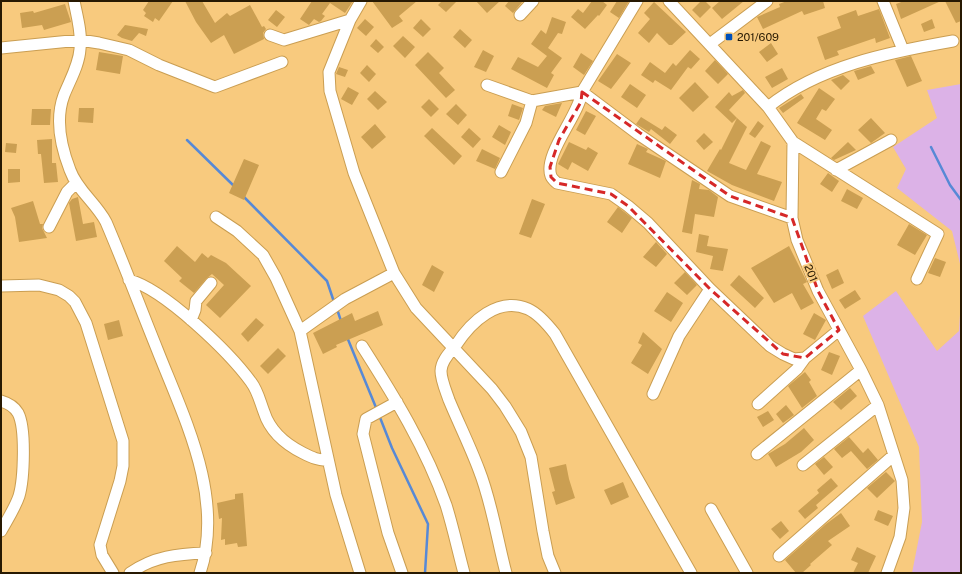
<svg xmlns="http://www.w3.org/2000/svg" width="962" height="574" font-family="'Public Sans',sans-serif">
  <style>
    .green { fill: #dcb2e7 }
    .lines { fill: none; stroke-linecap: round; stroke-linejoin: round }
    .stream { stroke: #5789d6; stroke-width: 2.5 }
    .building { fill: #cb9f52 }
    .minor-casing { stroke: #ca9e52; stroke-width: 13 }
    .minor { stroke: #fff; stroke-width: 11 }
    .marked { fill: none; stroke: #d62828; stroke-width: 3; stroke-dasharray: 8 5; stroke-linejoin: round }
    .poi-dot { fill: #0050ba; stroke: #f8ca7e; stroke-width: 1.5 }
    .labels { text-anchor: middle; stroke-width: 4; stroke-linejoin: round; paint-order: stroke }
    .poi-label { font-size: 11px; fill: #271902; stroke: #f8ca7e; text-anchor: start }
    .street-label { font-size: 11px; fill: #271902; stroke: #f8ca7e }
  </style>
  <rect width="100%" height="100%" fill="#f8ca7e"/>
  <path class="green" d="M961,84V268L952,231L897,188L906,169L893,147L937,118L927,90Z
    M896,291L937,351L959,331L961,298V573H912L922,522L919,447L863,316Z"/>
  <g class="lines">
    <path class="stream" d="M187,140L235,187
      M931,147L950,185L961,200
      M244,197L327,281L334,302
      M337,309L341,321
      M347,337L377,410
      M379,415L392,448L428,524L425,573"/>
  </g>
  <path class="building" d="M149,1H173L159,21L155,18L153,22L144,16L146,13L143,10Z
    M185,1H202L215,23L227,13L230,16L250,5L262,27L264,26L266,29L263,33L264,39L234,54L224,35L211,43L196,22Z
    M312,1H353L345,13L330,3L322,14L325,16L321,21L319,22L314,19L309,25L300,19Z
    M372,1H417L399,16L403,21L392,28Z
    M442,1H457L446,12L438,5Z
    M476,1H500L487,13Z
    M509,1H523L513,13L505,6Z
    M592,1H602L607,5L599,16L598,15L585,29L571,17L578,9L583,13Z
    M617,1H629L619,18L610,12Z
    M701,1H705L711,7L700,18L692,10Z
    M720,1H744L722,19L712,8Z
    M787,1H823L825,8L804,15L802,11L763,29L757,17L780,7L779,4Z
    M904,1H941L901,19L896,4Z
    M945,1H960L961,21L956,23Z
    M654,2L686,32L672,45H669L657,33L649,43L638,33L650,19L644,13Z
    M65,4L71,22L44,30L42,25L22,28L20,13L33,11L34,13Z
    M879,9L890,38L876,43L875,38L837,51L839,55L825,60L817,37L841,28L837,17L856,10L858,16Z
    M276,10L285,17L277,27L268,20Z
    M552,17L566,22L562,34L558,33L548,48L562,58L551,73L554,75L547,88L511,69L518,57L538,67L547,56L531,44L541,30L546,34Z
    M365,19L374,27L366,36L357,28Z
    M421,19L431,29L423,37L413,28Z
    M932,19L935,28L924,32L921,24Z
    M125,25L148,29L146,36L139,33L132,41L122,38L117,35Z
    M460,29L472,40L465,48L453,37Z
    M403,36L415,47L405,58L393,46Z
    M376,39L384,47L378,53L370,46Z
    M771,43L778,54L767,62L759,52Z
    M483,50L494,56L486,72L474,67Z
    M690,50L700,59L691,69L688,67L671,90L655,80L653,83L641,75L650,62L665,73L673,63L676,66Z
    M99,52L123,56L120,74L96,70Z
    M428,52L444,68L439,73L455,90L446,98L415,65Z
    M581,53L593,61L584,75L573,67Z
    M617,54L631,63L611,89L598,81Z
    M911,56L922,81L907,87L895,60Z
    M715,60L728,74L718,84L705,71Z
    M367,65L376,74L369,82L360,73Z
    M871,66L875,73L858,80L854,71Z
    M339,67L348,70L345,77L336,74Z
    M782,68L788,79L772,88L765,77Z
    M843,75L850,81L841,90L831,80Z
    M695,82L709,97L693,112L679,98Z
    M630,84L646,95L637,108L621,97Z
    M348,87L359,93L352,105L341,99Z
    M819,88L835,99L826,111L822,109L816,119L832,130L825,140L797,123Z
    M743,90L745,93L729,110L737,118L732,123L715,107L729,92L732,96Z
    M375,91L387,102L378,110L367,99Z
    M801,94L804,98L783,113L779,108Z
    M429,99L439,109L431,117L421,107Z
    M562,103L556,117L542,110L545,106Z
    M456,104L467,115L458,125L446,114Z
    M512,104L523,108L519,120L508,116Z
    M79,108H94L93,123L78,122Z
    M32,109H51L50,125H31Z
    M586,111L596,116L585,135L576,130Z
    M641,117L662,130L665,126L677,135L670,144L651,129L649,132L636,124Z
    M737,118L747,127L729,163L746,170L761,141L771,146L757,174L782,182L774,201L732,185L707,171L720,149L721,150Z
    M871,118L885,133L871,143L858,130Z
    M758,121L764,126L755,138L749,134Z
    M375,124L386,137L372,149L361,137Z
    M499,125L511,132L505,145L492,137Z
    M432,128L462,156L454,165L424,136Z
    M469,128L481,139L473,148L461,137Z
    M704,133L713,142L704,150L696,141Z
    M52,139V163H56L58,182L44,183L41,154H38L37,140Z
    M569,142L586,150L588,147L598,153L588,171L572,162L568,170L558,164Z
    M848,142L856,150L834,160L831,158Z
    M6,143L17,144L16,153L5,152Z
    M637,144L648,149L646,152L666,161L660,178L628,164Z
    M482,149L500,158L495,169L476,161Z
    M244,159L259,165L244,200L229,193Z
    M8,169H20V182L8,183Z
    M828,173L839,181L832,192L820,184Z
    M692,180L700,184L699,189L709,190L718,197L714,217L695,214L692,234L682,232Z
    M847,189L863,198L857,209L841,201Z
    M78,197L83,224L94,222L97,237L76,241L69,203L72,199Z
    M532,199L545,204L531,238L519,234Z
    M33,201L40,224H43L42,228L47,238L19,242L15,217L11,208Z
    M618,207L632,218L622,233L607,222Z
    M909,224L927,235L915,255L897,245Z
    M699,234L709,236L707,246L728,249L723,271L710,269L713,256L696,252Z
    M656,242L667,254L656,267L643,257Z
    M177,246L195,262L202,253L208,258L211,255L226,263L251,286L220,318L206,305L224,285L212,274L206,279L194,293L179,281L182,278L164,261Z
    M789,246L807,282L803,284L814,303L801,310L792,293L774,303L751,268Z
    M935,258L946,262L940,277L928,273Z
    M432,265L444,272L434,292L422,285Z
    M838,269L844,283L832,289L826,275Z
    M685,272L697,285L687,295L674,283Z
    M739,275L764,298L755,308L730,285Z
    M855,290L861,299L845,309L839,300Z
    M667,292L683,303L671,322L654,311Z
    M378,311L383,325L336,345L337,347L323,354L313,333L352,313L355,321Z
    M814,313L826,320L815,340L803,334Z
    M256,318L264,325L248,342L241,334Z
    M119,320L123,336L108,340L104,324Z
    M643,332L662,349L648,374L631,363L642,345L638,343Z
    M278,348L286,356L268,374L260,366Z
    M829,352L840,356L832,375L821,370Z
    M805,372L811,380L809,382L817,396L802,408L788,386Z
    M850,388L857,396L841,410L833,402Z
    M786,405L794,415L783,423L776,414Z
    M768,411L774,420L763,427L757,417Z
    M804,428L814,440L801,452L776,467L768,454L785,444Z
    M849,437L863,453L868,448L878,460L867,469L851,451L842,458L834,449Z
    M824,457L833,467L824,475L815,464Z
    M566,464L569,479L575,498L556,505L552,492L555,491L549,468Z
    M886,472L895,481L877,498L867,488Z
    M831,478L838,486L816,505L818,508L805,519L798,511L819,493L817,490Z
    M623,482L629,497L611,505L604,490Z
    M243,493L247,546L238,547L237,543L225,545V539L221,540L222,518L219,519L217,503L235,499V494Z
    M878,510L893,516L888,526L874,520Z
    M841,513L850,526L828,541L832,545L810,564L811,565L802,573H796L785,560L826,524Z
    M781,521L789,531L780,539L771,529Z
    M857,547L876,556L868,573H853L858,563L851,560Z"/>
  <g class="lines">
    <g class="minor-casing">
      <path id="minor" d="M74,1C77,16 82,33 80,49C79,65 70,80 64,95C55,119 61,147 70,170C77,190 96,203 106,222C124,264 140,307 157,349C184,418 225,497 200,573
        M361,1L350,20L329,72L330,91L354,173L394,273L416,308L492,389L505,406L521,432L531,457L543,531L548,556L555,573
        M669,1L768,107L793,142L792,218L797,240L818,291L861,370L878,405L902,480L904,508L900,537L887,573
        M883,1L903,50
        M520,15L533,1
        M270,35L284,40L350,20
        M710,44L767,1
        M1,48L80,40L99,43L129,50L159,65L215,87L282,62
        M487,85L532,101L582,92L637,1
        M582,92C579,115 543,155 551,176C552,179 555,181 557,183L611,194L628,206L648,223L710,289L770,346L783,354L794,359L805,358
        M582,92L638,134L730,196L792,218
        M768,107C819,66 890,52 953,41
        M793,142L938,234L917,279
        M836,170L891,140
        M501,172L526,123L532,101
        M216,217L237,231L263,255L276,278L300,331L336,495L360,573
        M49,227L67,192L76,183
        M129,280C164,289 229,352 251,382C258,391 260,402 264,412C270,431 285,444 303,453C311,457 319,461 328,460
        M1,286L39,285L59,290L69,296L75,302L86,323L123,441V466L120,481L100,545L102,555L113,573
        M191,320L195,310L196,301L211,283
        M300,331L345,299L394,273
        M362,346C394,396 426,448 446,505C453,527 458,551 464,573
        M653,394L679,336L710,289
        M1,401C8,403 14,406 18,413C26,428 24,479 19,496C15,508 7,520 1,531
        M397,402L366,419L363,434L388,533L402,573
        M758,404L797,369L805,358L839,330
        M757,454L861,370
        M803,465L878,405
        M711,509L747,573
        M779,556L894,455
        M130,573C154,556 178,554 206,553
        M506,573C497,539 492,503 479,470C470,446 459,424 449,400C446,391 441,380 441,371C441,361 450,352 456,345C471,322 498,296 528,309C539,314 548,325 555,334L691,573"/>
    </g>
    <use href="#minor" class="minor"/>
  </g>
  <path class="marked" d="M582,92L730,196L792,218L818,291L839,330L805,358L783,354L710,289L628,206L611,194L557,183L551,177L550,167L559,140L581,102Z"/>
  <rect class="poi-dot" x="725" y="33" width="8" height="8" rx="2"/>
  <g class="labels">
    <g class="poi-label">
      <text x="737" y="41">201/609</text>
    </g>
    <g class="street-label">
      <text transform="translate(811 273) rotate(68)" y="4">201</text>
    </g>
  </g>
  <rect width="962" height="574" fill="none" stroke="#271902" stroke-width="4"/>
</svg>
